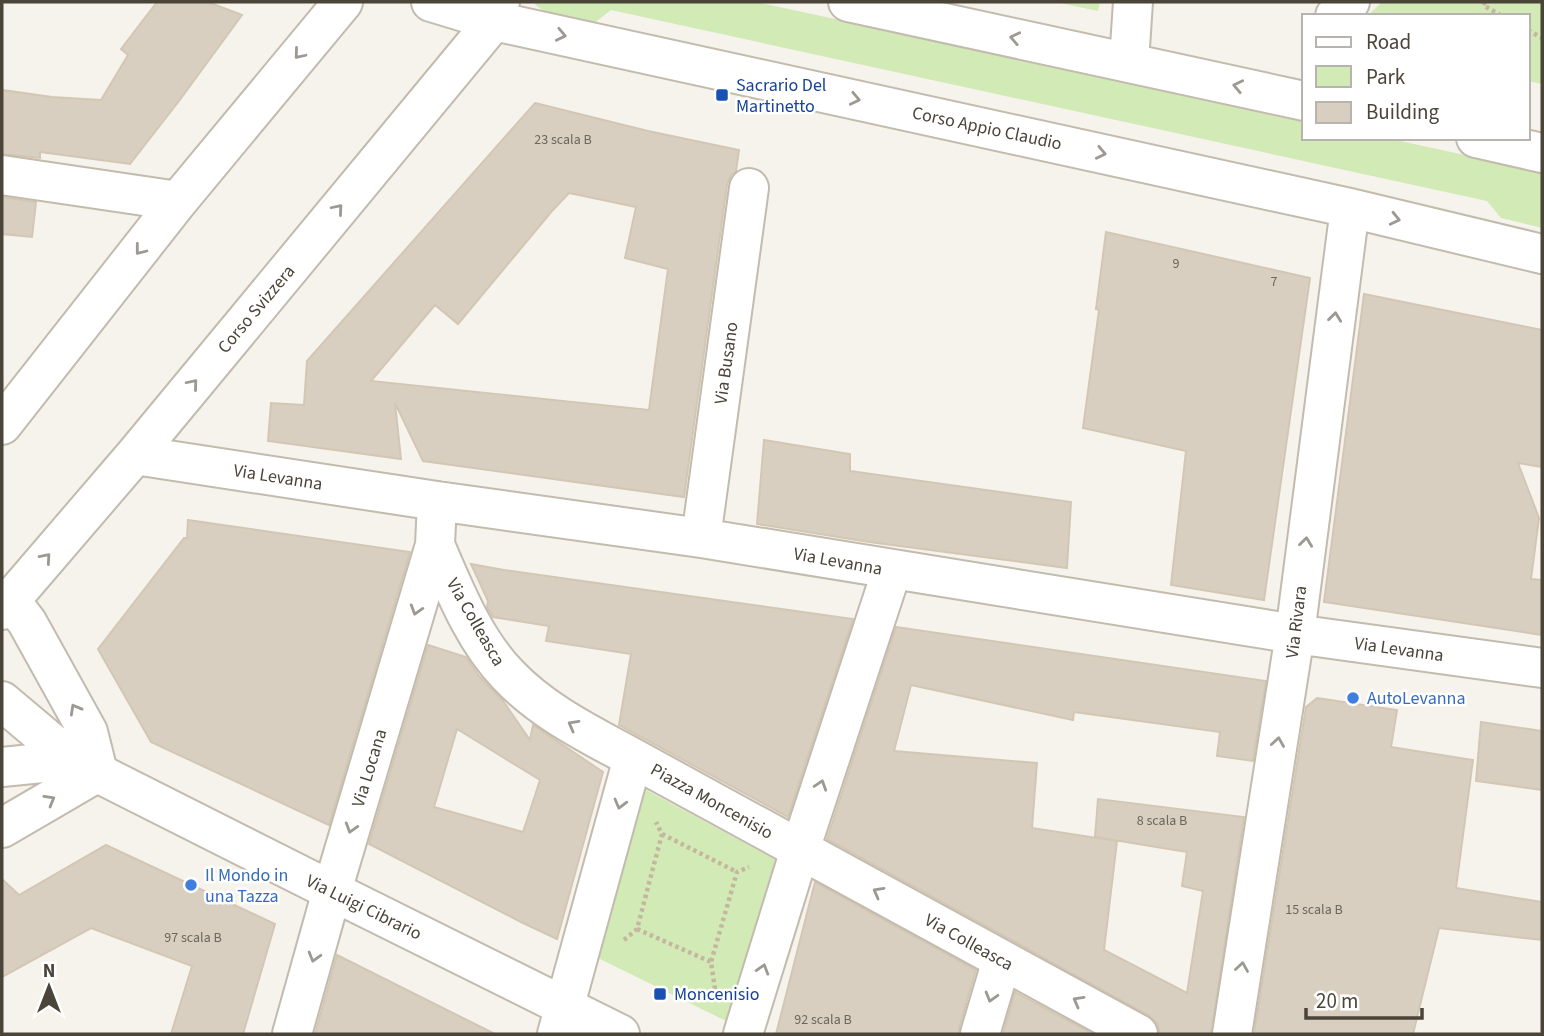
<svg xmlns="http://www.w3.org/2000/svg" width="1544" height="1036" font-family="'Source Sans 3',sans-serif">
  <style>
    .green { fill: #d2eab5 }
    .building { fill: #d8cfc1; stroke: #d3c7b4; stroke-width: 2; fill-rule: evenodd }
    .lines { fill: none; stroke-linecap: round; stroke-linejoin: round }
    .minor-casing { stroke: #c2bbae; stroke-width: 42 }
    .path { stroke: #c4b79f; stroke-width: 4.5; stroke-dasharray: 3.5 3.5; stroke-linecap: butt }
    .minor { stroke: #fff; stroke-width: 38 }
    .oneway { stroke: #9c9892 }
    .transit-dot { fill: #1a4fb4; stroke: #fff; stroke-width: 2.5 }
    .shop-dot { fill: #3f7fe0; stroke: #fff; stroke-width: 2.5 }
    .labels { text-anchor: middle; stroke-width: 5; stroke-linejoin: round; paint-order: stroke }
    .number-label { font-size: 14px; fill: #6e675b }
    .transit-label { font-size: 18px; fill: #164399; stroke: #fff; text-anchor: start }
    .street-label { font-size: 18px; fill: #4b4439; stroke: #fff }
    .shop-label { font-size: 18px; fill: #366cbe; stroke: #fff; text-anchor: start }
  </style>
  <rect width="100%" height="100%" fill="#f6f3ec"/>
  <path class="green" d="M533,2H756L1304,120V138H1387L1542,172V228L1501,218L1487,201L611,10L593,24C573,19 546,18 533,2Z
    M1055,2H1100L1098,11Z
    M1382,2H1542V84L1528,81V16H1367Z
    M639,786L776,860L728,1022L594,956Z"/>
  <path class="building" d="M157,2H208L242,15L179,101L130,164L40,152V158L2,154V90L52,97L101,100L128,55L121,49Z
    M535,103L648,131L739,150L736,171L731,175L727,185L684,497L423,461L395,403L401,459L268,441L271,403L304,405L307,361ZM569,193L636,207L625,258L668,269L649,410L371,381L435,305L458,324L552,211Z
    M2,197L36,202L32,237L2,234Z
    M1106,232L1310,278L1264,600L1171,585L1186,451L1083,428L1099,310L1096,309Z
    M1364,294L1542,330V467L1518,463L1539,518L1531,579L1542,580V635L1324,602Z
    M764,440L850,454V471L1071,502L1067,568L869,542L757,524Z
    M188,520L410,552L329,825L151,742L98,649L184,538H187Z
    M471,564L504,570L853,619L788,817L619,725L631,654L546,641L549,626L493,617L487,607L488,601Z
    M896,627L1266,681L1253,761L1217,756L1220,732L1074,712L1073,720L911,685L894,751L1037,763L1032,828L1117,841L1104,950L1187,993L1203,891L1182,886L1187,852L1095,837L1098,799L1244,817L1211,1034H1160L1157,1023L1148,1015L827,839Z
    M428,645L466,657L479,676L503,701L530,740L533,725L603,772L557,939L523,923L369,844ZM457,729L540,780L523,832L434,807Z
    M1317,698L1397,710L1391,747L1473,760L1456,888L1542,902V940L1439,928L1413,1034H1254L1306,707Z
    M1481,722L1542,731V790L1476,781Z
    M106,845L275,924L243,1034H171L192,966L91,928L2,977V879L19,895Z
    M815,882L976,970L959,1028V1034H776Z
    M337,955L495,1034H315Z
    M1015,992L1093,1034H1003Z"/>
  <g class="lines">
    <g class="minor-casing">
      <path id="minor" d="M431,2L494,21L1350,208L1542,254
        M848,2L1304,101
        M1335,16L1350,2
        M1129,62L1133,2
        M1476,138L1542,153
        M2,175L178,201
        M2,425L178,201L343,2
        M135,455L437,501L701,538L1295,634L1542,668
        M701,538L749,188
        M435,545C454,589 474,640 508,675C543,712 589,734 633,758
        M10,600L27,622L88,732L98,772
        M2,610L135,455L494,21L500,2
        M2,701L72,760L332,891L620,1034
        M2,767L72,760
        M2,828L98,772
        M292,1034L332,891L435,545L437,501
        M557,1034L633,758L1138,1034
        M743,1034L800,850L892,570
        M980,1034L1002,960
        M1232,1034L1295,634L1350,208"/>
    </g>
    <path class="path" d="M1485,2L1483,5L1502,16
      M1528,30L1542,38
      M662,834L737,872
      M637,929L711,962
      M624,940L637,929L662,834L656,822
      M715,989L711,962L737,872L749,867"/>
    <use href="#minor" class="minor"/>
  </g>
  <defs><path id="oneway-chevron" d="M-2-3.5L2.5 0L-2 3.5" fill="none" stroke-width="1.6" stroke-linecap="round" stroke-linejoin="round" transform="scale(1.75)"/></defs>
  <g class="oneway">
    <use href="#oneway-chevron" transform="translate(561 35) rotate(12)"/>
    <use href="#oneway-chevron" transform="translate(1015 38) rotate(-168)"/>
    <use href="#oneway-chevron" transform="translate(299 54) rotate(130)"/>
    <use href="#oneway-chevron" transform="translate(1238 86) rotate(-168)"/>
    <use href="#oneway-chevron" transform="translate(855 99) rotate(12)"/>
    <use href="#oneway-chevron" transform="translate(1101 153) rotate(12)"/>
    <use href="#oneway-chevron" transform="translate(338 209) rotate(-50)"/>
    <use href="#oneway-chevron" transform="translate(1395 219) rotate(13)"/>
    <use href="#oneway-chevron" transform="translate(140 250) rotate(128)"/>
    <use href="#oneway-chevron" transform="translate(1335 317) rotate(-83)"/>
    <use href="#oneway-chevron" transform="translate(193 384) rotate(-50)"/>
    <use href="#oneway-chevron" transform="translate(1306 542) rotate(-83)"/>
    <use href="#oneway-chevron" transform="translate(46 558) rotate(-49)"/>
    <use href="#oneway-chevron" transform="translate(416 610) rotate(107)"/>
    <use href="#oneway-chevron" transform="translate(75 709) rotate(-119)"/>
    <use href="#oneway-chevron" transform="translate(573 725) rotate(-151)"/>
    <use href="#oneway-chevron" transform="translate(1278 742) rotate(-81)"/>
    <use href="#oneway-chevron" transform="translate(821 785) rotate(-72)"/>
    <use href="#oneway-chevron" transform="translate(50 800) rotate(-30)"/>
    <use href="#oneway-chevron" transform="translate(620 804) rotate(105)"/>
    <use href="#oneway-chevron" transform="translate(351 828) rotate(107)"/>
    <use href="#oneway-chevron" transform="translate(878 892) rotate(-151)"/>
    <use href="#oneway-chevron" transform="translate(314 957) rotate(106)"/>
    <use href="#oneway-chevron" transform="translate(1242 967) rotate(-81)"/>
    <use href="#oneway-chevron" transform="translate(763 969) rotate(-73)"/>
    <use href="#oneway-chevron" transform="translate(991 997) rotate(106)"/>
    <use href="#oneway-chevron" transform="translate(1078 1001) rotate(-151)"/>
  </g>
  <g class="transit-dot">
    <rect x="715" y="88" width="14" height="14" rx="3.5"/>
    <rect x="653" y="987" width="14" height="14" rx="3.5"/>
  </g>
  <g class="shop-dot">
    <circle cx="1353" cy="698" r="7"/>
    <circle cx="191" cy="885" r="7"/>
  </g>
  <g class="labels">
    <g class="number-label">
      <text x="563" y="144">23 scala B</text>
      <text x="1176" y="268">9</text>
      <text x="1274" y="286">7</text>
      <text x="1162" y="825">8 scala B</text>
      <text x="1314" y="914">15 scala B</text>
      <text x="193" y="942">97 scala B</text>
      <text x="823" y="1024">92 scala B</text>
    </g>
    <g class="transit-label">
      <text x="736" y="91">Sacrario Del<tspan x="736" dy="21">Martinetto</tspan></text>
      <text x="674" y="1000">Moncenisio</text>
    </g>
    <g class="street-label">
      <text transform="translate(987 128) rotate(12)" y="6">Corso Appio Claudio</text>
      <text transform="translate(256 309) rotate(-50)" y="6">Corso Svizzera</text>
      <text transform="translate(726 363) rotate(-82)" y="6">Via Busano</text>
      <text transform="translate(278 477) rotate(9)" y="6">Via Levanna</text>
      <text transform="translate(838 561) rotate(10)" y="6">Via Levanna</text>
      <text transform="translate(476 622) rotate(60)" y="6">Via Colleasca</text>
      <text transform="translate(1296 622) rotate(-83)" y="6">Via Rivara</text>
      <text transform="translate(1399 649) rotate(8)" y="6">Via Levanna</text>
      <text transform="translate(369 768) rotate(-73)" y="6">Via Locana</text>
      <text transform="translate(712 801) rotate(29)" y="6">Piazza Moncenisio</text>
      <text transform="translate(364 907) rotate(26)" y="6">Via Luigi Cibrario</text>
      <text transform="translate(969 942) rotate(29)" y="6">Via Colleasca</text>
    </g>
    <g class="shop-label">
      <text x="1367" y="704">AutoLevanna</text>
      <text x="205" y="881">Il Mondo in<tspan x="205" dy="21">una Tazza</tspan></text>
    </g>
  </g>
  <rect width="1544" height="1036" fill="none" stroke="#4b4439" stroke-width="7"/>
  <rect x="1302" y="14" width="228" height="126" fill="#ffffff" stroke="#b7b4b0" stroke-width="2"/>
  <rect x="1316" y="37" width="35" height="10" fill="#ffffff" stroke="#b7b4b0" stroke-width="2"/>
  <text x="1366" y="49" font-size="21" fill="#4b4439">Road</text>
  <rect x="1316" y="66" width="35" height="21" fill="#d2eab5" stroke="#b7b4b0" stroke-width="2"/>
  <text x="1366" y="84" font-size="21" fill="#4b4439">Park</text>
  <rect x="1316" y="102" width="35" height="21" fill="#d8cfc1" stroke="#b7b4b0" stroke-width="2"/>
  <text x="1366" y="119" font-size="21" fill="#4b4439">Building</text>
  <g transform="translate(49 987)" stroke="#ffffff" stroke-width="5" paint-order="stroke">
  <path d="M0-5L12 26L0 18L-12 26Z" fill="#4b4439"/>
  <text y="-10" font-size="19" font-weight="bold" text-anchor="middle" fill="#4b4439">N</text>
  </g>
  <path d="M1306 1008v10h116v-10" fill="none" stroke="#4b4439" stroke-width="3.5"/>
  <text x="1316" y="1008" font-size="21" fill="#4b4439" stroke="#ffffff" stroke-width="5" paint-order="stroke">20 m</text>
</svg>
